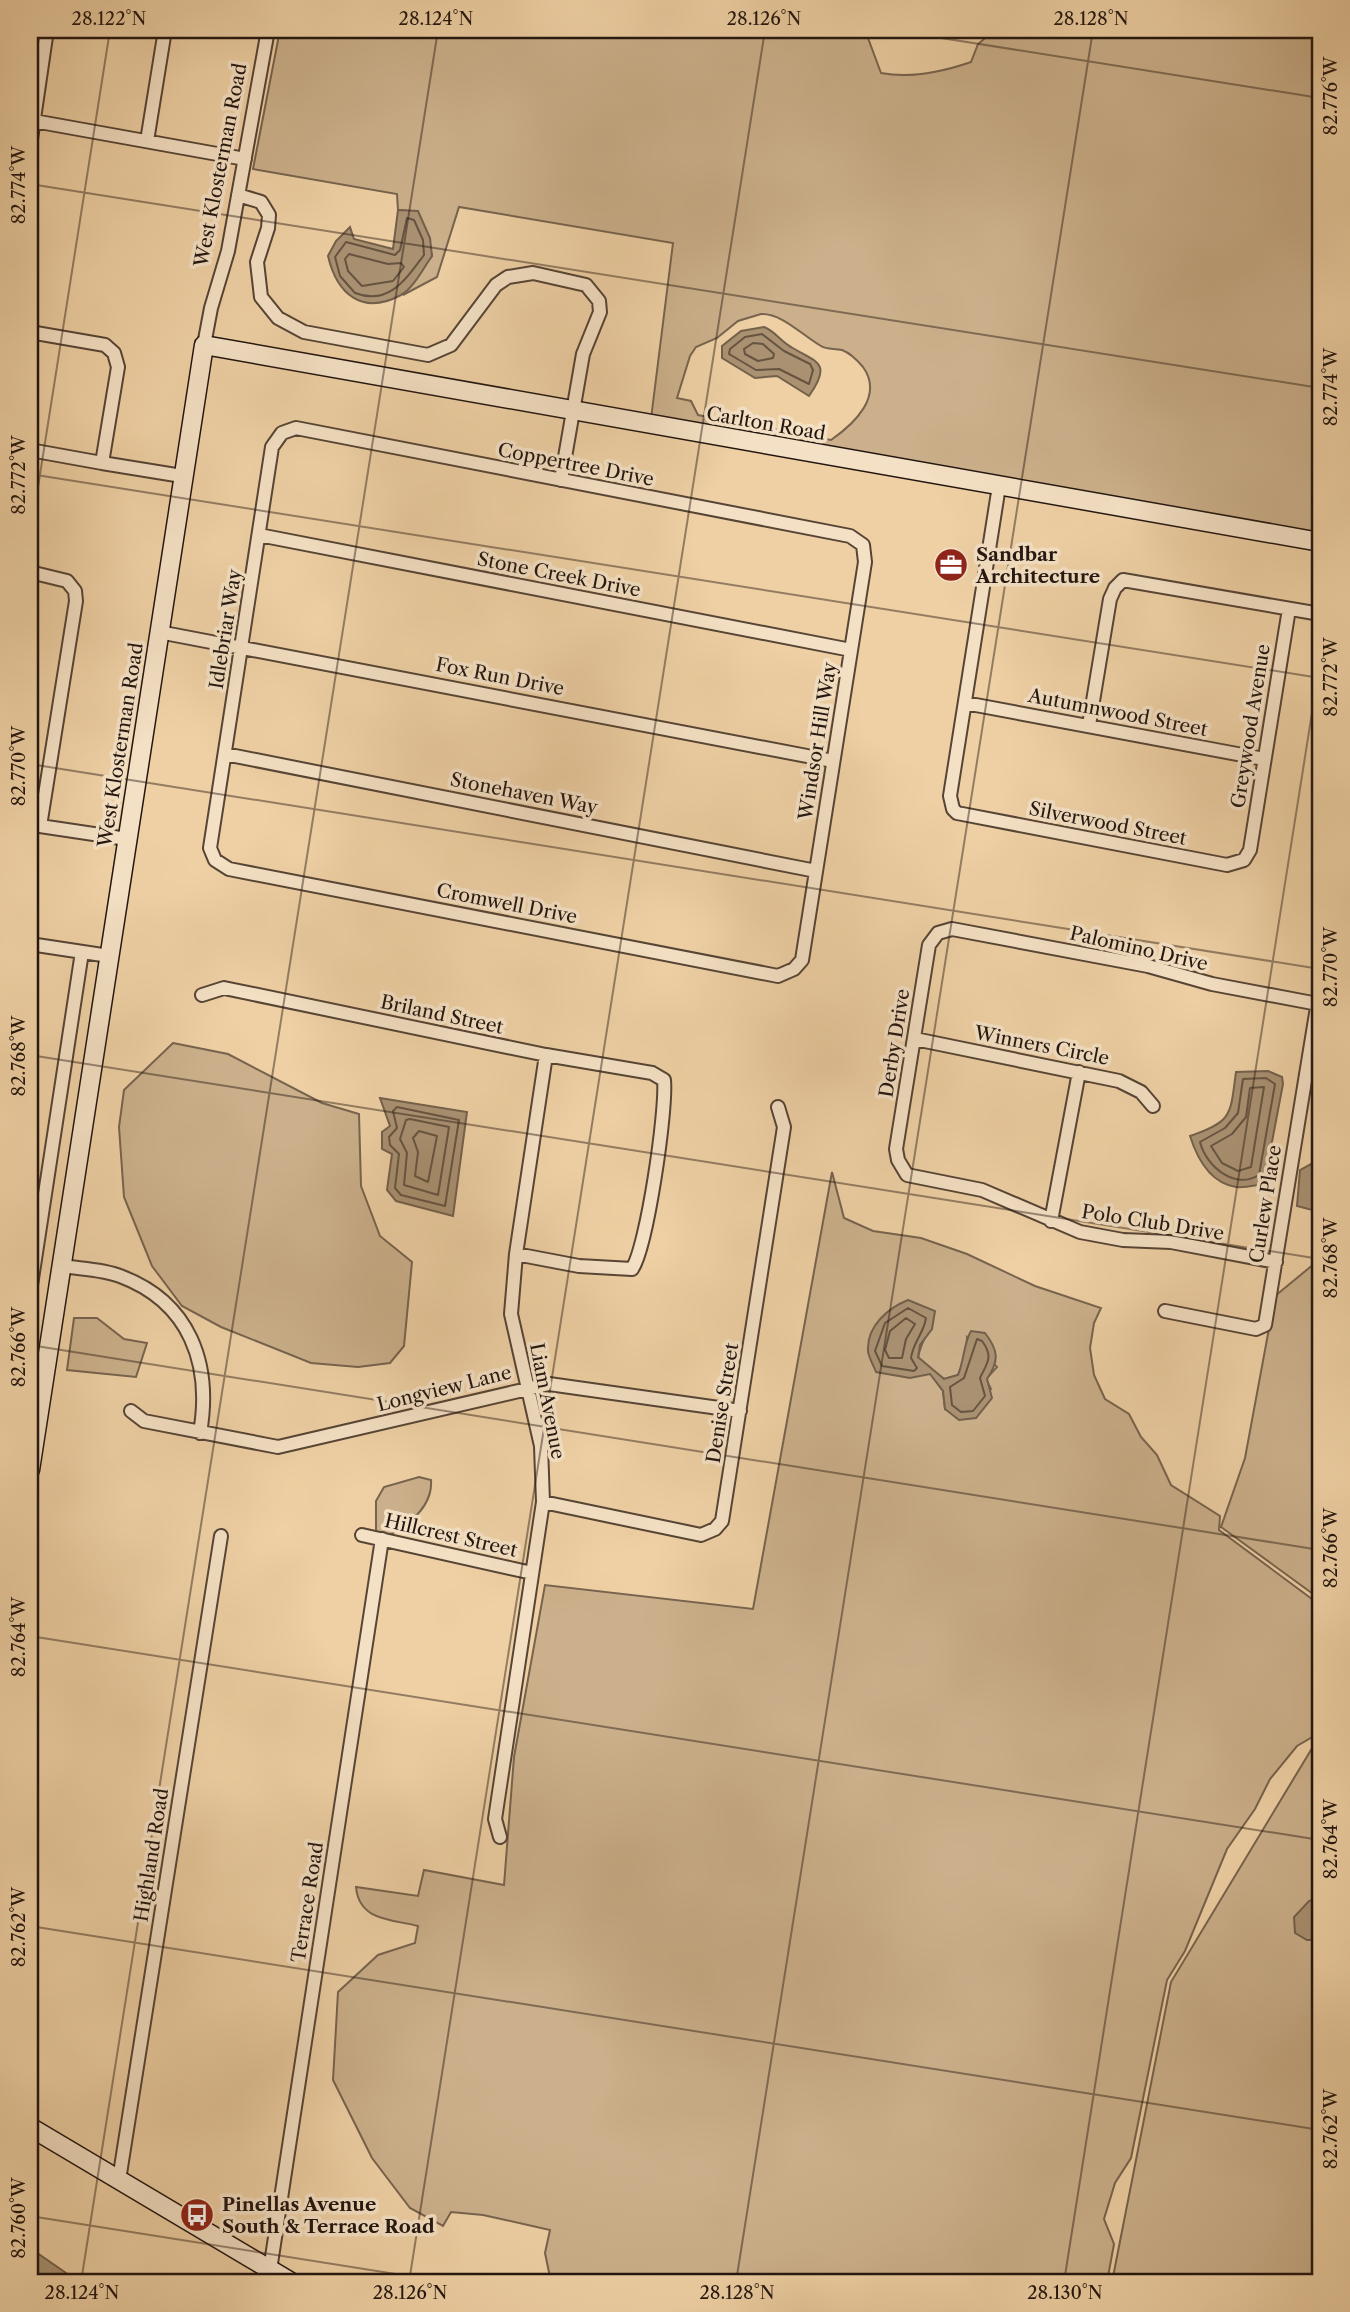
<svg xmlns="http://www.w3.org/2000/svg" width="1350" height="2312" font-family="'Libre Caslon Text',serif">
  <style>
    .green { fill: #cbb08b; stroke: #77634e; stroke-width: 2; fill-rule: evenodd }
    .water { fill: #a99172; stroke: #73604b; stroke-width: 2 }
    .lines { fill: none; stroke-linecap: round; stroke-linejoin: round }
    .shore { stroke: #665441; stroke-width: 2 }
    .street-casing { stroke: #564435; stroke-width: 16 }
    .secondary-casing { stroke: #231610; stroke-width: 21 }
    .street { stroke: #f4e0c4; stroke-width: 12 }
    .secondary { stroke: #f4e0c4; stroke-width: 18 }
    .ticks { fill: none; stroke: #231610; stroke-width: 2; stroke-opacity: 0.45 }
    .labels { text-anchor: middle; stroke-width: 7; stroke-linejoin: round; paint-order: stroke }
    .street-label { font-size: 19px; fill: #231610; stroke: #f4e0c4 }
    .poi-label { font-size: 19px; font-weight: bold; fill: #231610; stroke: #f4e0c4; text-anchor: start }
    .neatline { fill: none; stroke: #231610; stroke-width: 2.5 }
    .ticks-label { font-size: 18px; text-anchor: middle; fill: #231610 }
  </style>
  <rect width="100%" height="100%" fill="#eed0a4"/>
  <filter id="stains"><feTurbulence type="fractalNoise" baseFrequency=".00286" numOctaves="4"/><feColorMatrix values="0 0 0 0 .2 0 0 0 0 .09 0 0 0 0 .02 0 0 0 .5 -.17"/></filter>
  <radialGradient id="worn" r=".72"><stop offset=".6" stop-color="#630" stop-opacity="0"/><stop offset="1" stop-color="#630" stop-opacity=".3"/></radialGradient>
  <path class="green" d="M280,30H865L881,73C911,79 942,72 971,62L978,44L995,30H1320V533L651,419L673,243L459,207L437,277L403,295L432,256L418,212L398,210L397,194L253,169ZM761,314C782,313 803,336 821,346C827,350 835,348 842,350C850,353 858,361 863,367C884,396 854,424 831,440L698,415L691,401L677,398L690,356L696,347L717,338L738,321Z
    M173,1043L228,1054L322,1103L359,1114L361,1186L380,1236L412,1262L404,1346L390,1363L358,1367L311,1363L221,1327L182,1306L152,1266L124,1197L119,1127L124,1090Z
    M832,1172L844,1218L873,1231L921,1238L967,1254L1035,1286L1101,1308L1094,1323L1090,1348L1094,1375L1105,1399L1129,1414L1141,1437L1157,1455L1171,1485L1220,1516L1219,1530L1320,1605V1726L1314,1736L1297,1746L1270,1779L1255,1809L1227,1849L1185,1951L1167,1980L1131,2158L1115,2183L1104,2219L1114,2244L1107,2282H551L545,2253L550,2230L483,2215L451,2212L443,2226L410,2208L372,2158L333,2080L338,1992L378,1955L415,1943L418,1926C391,1919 359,1921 356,1887L418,1896L424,1870L504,1885L514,1757L545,1585L753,1609ZM921,1306L934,1311C931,1332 921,1339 918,1358L944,1379L958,1375L966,1356L967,1337L997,1367L986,1379L991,1389L945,1409L943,1391L930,1373L876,1371L868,1351Z
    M1320,1259V1599L1221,1527L1245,1458L1275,1296Z
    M74,1318H97L124,1339L147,1343L136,1377L67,1370Z
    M419,1477L431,1480C433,1506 410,1524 388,1536L376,1533V1501L384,1487Z
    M1320,1735V2282H1112L1171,1982Z"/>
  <path class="water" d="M398,210L418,211L430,238L432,256C424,267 413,289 401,295C362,316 337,294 328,256L336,241L350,227L354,239L393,249Z
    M764,327C775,331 780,341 791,347C816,362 833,362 809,396L777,376L755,378L722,358V346L741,331Z
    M1268,1071L1282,1077L1283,1084L1264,1184C1256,1185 1245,1188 1236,1187C1210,1183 1197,1158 1190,1136C1234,1121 1230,1114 1236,1072Z
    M380,1098L467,1112L453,1216L396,1201L387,1190L392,1154L382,1149V1132L390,1126Z
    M1311,1164L1320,1165V1212L1297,1206L1300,1170Z
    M908,1300L935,1311L932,1329L920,1345L918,1357L944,1379L958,1375C964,1361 964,1342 971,1331L985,1333C999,1351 999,1361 987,1379L992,1398L976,1418L959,1420L945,1409L943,1391L930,1374L910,1378L876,1372C874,1366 868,1357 868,1350C867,1326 888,1308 908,1300Z
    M1320,1897V1940H1307L1295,1933L1294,1917L1309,1901Z
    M30,2248L79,2282H30Z"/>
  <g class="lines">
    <path class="shore" d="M407,218L414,220L423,240L424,255C406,279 389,306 355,293L340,276L335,257L346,242L395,255L400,250Z
      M349,254L388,264L401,263L404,267L393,281L362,286L348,271L345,259Z
      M762,334L784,351L810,364L813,370L809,384L779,369L756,370L729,354L730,349L745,337Z
      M753,343L763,344L774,354L773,358L758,361L745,354L744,349Z
      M1266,1078L1275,1084L1259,1175C1234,1190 1206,1166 1200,1142L1225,1128L1238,1113L1243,1079Z
      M1264,1087L1251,1167L1238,1171L1222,1163L1211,1146L1232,1134L1246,1117L1250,1088Z
      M397,1107L459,1120L445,1206L401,1195L395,1188L399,1154L390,1145L389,1137L397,1128L393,1111Z
      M410,1119L449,1127L438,1195L404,1185L407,1153L400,1139L406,1120Z
      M419,1131L437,1136L428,1182L415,1176L418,1152L413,1138Z
      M908,1308L926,1318C924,1333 913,1342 911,1358L917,1368L914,1371L882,1366L875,1351L885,1323Z
      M906,1318L915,1324L906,1339L902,1358H889L885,1350L890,1331Z
      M977,1339L982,1341C994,1357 987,1363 980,1378L985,1396L973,1411L961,1412L952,1405L950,1387L964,1378Z"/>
    <g class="street-casing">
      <path id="street" d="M34,121L245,159
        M147,141L165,30
        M30,146L47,30
        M238,195L261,202L269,215L268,228L257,262L261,297L278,318L304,332L428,355L451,345L496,285L508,277L533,273L586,285L599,301L600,312L583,354L561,480
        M30,332L105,345L114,353L118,367L102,463L30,450
        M204,345L211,308L228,251L268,30
        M296,428L850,536L863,545L865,562L802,960L794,969L778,976L229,869L215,860L210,848L272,447L282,433Z
        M102,463L182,476
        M999,486L950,796L953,809L957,813L1227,865L1244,860L1250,850L1289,609
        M259,535L851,650
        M30,572L67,581L75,591L76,601L40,826L30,824
        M159,632L833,761
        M965,703L1264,759
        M1089,725L1110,599L1115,588L1123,580L1320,614
        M225,754L816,871
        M40,826L127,839
        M30,944L109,956
        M202,995L224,988L546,1055L652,1073L664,1080C667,1109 647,1247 632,1269L579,1266L516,1254
        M915,1039L1119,1081L1141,1092L1153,1106
        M1051,1221L1079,1072
        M1276,1262L1171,1242L1123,1240L1080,1232L982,1190L907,1175L898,1160L896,1149L929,945L938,933L952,929L1148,966L1212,984L1318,1004
        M62,1266C81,1269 102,1269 120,1276C190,1302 212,1364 200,1433
        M30,1292L82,952
        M1165,1311L1256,1329L1265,1325L1320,989
        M131,1411L144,1421L278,1447L549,1384L740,1411
        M543,1502L701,1535L715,1529L722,1521L784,1127L778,1107
        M362,1535L532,1573
        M500,1837L495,1819L543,1502L541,1446L511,1314L516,1254L546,1055
        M119,2180L221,1536
        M270,2270L382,1539"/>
    </g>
    <g class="secondary-casing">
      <path id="secondary" d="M30,1470L204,345L1320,542
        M30,2127L291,2282"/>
    </g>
    <use href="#street" class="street"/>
    <use href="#secondary" class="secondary"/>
  </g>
  <path class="ticks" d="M891,30L1320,98M30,184L1320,388M30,474L1320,678M30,538L110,30M30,764L1320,969M30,1055L1320,1259M30,1345L1320,1550M30,1636L1320,1840M30,1926L1320,2130M30,2216L446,2282M81,2282L438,30M409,2282L765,30M736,2282L1093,30M1064,2282L1320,662"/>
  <defs>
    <g id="office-disc" transform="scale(1.75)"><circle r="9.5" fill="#8f2418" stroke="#f4e0c4"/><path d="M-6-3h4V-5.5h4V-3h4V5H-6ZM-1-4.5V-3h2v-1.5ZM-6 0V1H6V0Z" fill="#fff"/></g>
    <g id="bus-disc" transform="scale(1.75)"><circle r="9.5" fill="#8f2418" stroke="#f4e0c4"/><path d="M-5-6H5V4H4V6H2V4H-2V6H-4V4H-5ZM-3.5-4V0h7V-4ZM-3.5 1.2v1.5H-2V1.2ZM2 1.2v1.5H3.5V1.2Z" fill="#fff"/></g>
  </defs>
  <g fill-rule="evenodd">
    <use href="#office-disc" x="951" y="565"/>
    <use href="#bus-disc" x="197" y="2215"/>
  </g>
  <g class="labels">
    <g class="street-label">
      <text transform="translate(220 165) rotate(-79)" y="7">West Klosterman Road</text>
      <text transform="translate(766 423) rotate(10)" y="7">Carlton Road</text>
      <text transform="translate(576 464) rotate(11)" y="7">Coppertree Drive</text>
      <text transform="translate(559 574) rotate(11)" y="7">Stone Creek Drive</text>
      <text transform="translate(225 629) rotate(-81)" y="7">Idlebriar Way</text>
      <text transform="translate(500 676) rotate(11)" y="7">Fox Run Drive</text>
      <text transform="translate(1118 712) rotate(11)" y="7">Autumnwood Street</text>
      <text transform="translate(1250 726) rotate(-81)" y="7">Greywood Avenue</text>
      <text transform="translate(817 741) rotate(-81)" y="7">Windsor Hill Way</text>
      <text transform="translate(120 745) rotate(-81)" y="7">West Klosterman Road</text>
      <text transform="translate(524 793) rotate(11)" y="7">Stonehaven Way</text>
      <text transform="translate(1108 823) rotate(11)" y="7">Silverwood Street</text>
      <text transform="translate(507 903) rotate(11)" y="7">Cromwell Drive</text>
      <text transform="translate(1139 948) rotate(13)" y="7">Palomino Drive</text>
      <text transform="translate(442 1014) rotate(12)" y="7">Briland Street</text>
      <text transform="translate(894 1043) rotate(-81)" y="7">Derby Drive</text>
      <text transform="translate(1042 1045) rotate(11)" y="7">Winners Circle</text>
      <text transform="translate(1265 1204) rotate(-81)" y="7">Curlew Place</text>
      <text transform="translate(1153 1222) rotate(9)" y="7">Polo Club Drive</text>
      <text transform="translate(444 1388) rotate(-14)" y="7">Longview Lane</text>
      <text transform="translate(548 1401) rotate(79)" y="7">Liam Avenue</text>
      <text transform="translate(722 1403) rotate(-81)" y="7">Denise Street</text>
      <text transform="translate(451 1535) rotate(13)" y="7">Hillcrest Street</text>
      <text transform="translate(151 1855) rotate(-81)" y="7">Highland Road</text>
      <text transform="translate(307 1902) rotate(-81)" y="7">Terrace Road</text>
    </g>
    <g class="poi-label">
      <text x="976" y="561">Sandbar<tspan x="976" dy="22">Architecture</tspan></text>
      <text x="222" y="2211">Pinellas Avenue<tspan x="222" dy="22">South &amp; Terrace Road</tspan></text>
    </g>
  </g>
  <rect width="1350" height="2312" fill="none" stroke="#eed0a4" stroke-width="77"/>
  <rect x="38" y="38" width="1274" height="2236" class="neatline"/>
  <g class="ticks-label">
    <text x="109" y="25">28.122°N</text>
    <text x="436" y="25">28.124°N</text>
    <text x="764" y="25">28.126°N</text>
    <text x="1091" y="25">28.128°N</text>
    <text transform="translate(1331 96) rotate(-90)" y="6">82.776°W</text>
    <text transform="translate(19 185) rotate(-90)" y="6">82.774°W</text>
    <text transform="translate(1331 387) rotate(-90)" y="6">82.774°W</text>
    <text transform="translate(19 475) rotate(-90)" y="6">82.772°W</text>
    <text transform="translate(1331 677) rotate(-90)" y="6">82.772°W</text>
    <text transform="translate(19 766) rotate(-90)" y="6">82.770°W</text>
    <text transform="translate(1331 967) rotate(-90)" y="6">82.770°W</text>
    <text transform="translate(19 1056) rotate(-90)" y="6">82.768°W</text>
    <text transform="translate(1331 1258) rotate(-90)" y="6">82.768°W</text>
    <text transform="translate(19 1347) rotate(-90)" y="6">82.766°W</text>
    <text transform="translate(1331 1548) rotate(-90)" y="6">82.766°W</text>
    <text transform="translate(19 1637) rotate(-90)" y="6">82.764°W</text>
    <text transform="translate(1331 1839) rotate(-90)" y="6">82.764°W</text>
    <text transform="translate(19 1927) rotate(-90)" y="6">82.762°W</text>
    <text transform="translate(1331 2129) rotate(-90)" y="6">82.762°W</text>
    <text transform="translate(19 2218) rotate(-90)" y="6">82.760°W</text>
    <text x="82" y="2299">28.124°N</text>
    <text x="410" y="2299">28.126°N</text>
    <text x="737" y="2299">28.128°N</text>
    <text x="1065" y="2299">28.130°N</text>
  </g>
  <rect width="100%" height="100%" filter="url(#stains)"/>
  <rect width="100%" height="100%" fill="url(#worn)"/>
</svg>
